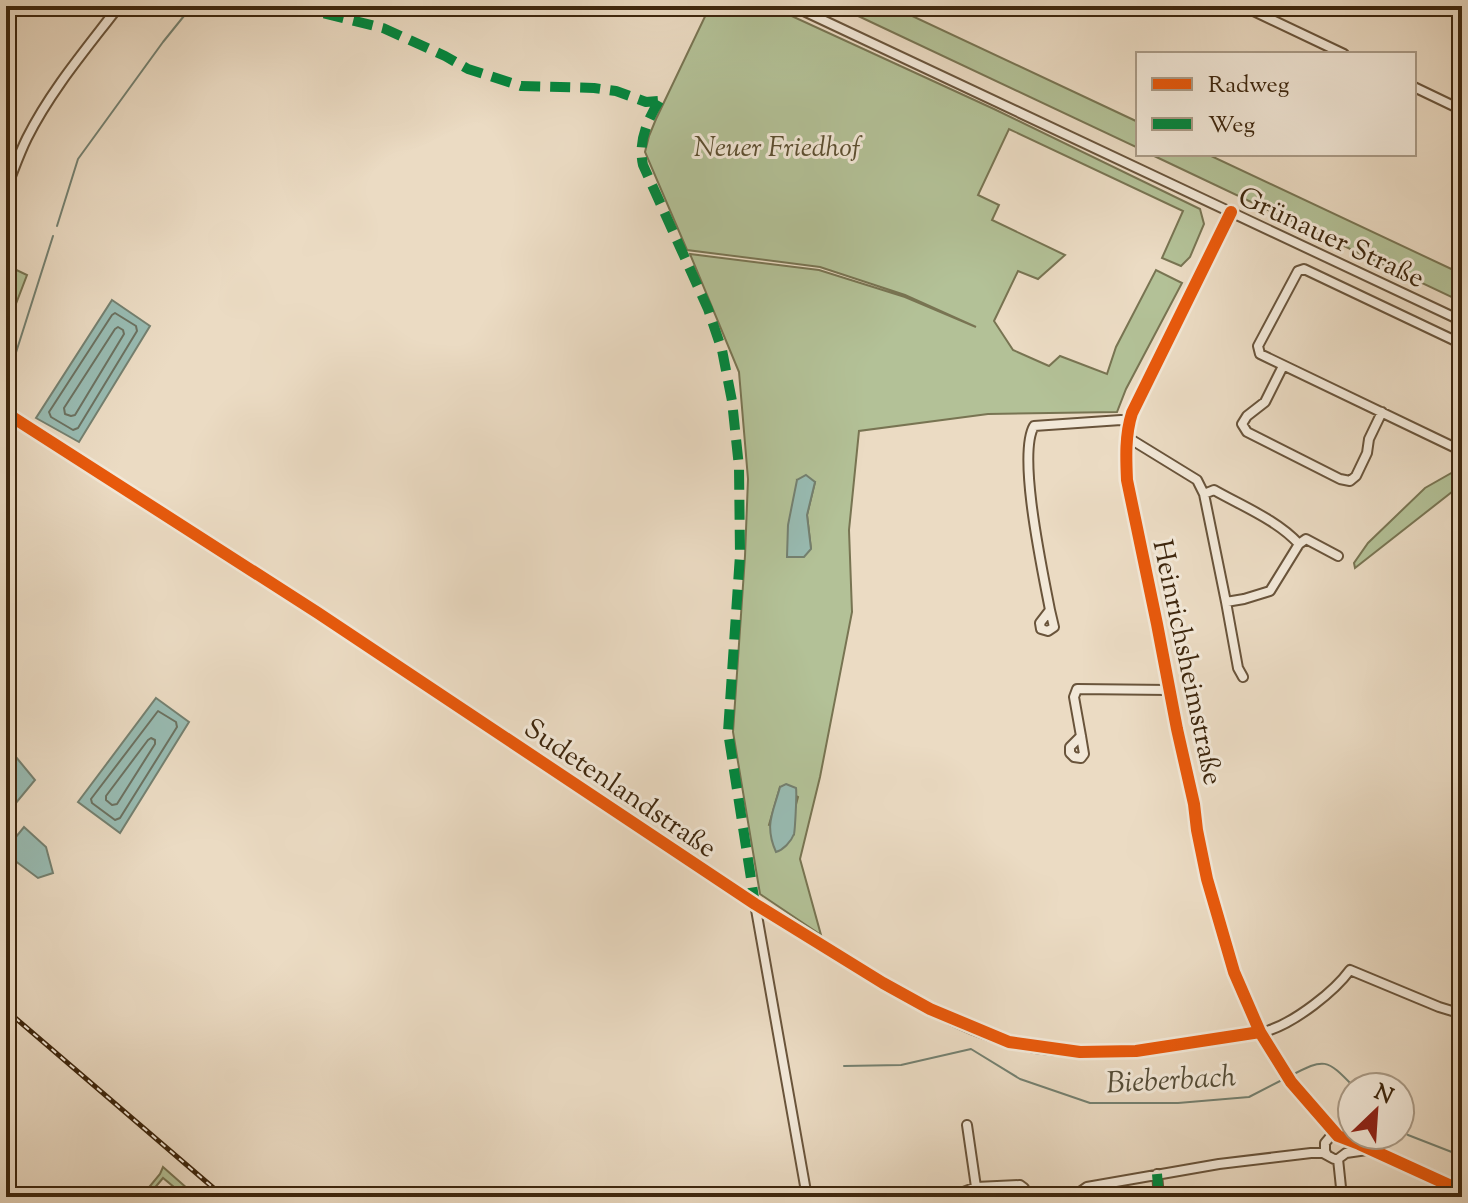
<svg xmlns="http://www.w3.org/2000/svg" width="1468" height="1203" font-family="'Sorts Mill Goudy',serif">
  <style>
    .green { fill: #b3c197; stroke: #787452; stroke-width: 2; fill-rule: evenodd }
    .water { fill: #98bbb2; stroke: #748070; stroke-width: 2 }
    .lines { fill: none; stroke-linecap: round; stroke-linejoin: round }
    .shore { stroke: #6b7160; stroke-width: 2 }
    .stream { stroke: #748070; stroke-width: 2 }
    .minor-casing { stroke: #69543b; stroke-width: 12 }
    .minor { stroke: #f2e8d8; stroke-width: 8 }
    .rail-casing { stroke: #3e270e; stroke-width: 5 }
    .rail { stroke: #f2e8d8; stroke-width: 2; stroke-dasharray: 6; stroke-linecap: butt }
    .quiet { stroke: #00873e; stroke-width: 10; stroke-dasharray: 20 10; stroke-linecap: butt }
    .cycleway-casing { stroke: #f2e8d8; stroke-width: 17 }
    .cycleway { stroke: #e8590c; stroke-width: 12 }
    .labels { text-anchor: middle; stroke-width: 6; stroke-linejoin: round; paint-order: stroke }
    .park-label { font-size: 28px; font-style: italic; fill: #5b4e30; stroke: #f2e8d8 }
    .street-label { font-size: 28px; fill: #3e270e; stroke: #f2e8d8 }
    .water-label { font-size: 30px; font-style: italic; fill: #544c37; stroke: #f2e8d8 }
  </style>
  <rect width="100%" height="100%" fill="#ebdbc3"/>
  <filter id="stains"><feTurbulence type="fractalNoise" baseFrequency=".0025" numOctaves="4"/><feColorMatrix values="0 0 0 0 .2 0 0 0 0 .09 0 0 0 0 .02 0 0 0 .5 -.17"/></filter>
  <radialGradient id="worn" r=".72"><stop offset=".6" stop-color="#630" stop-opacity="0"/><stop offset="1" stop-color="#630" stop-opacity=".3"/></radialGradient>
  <path class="green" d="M710,6H770L994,109L1200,209L1204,224L1190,257L1181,266L1162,258L1183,211L1009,129L978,195L999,205L992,220L1065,255L1038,279L1018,271L994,321L1013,350L1049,366L1060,356L1107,374L1116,347L1156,270L1182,283L1126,389L1117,412L988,414L859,431L849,530L852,612L820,777L800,859L821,935L760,894L733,732L745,556L748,479L739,372L690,254L819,270L905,297L976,327L905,295L820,267L687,250L645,152L649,136L656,119ZM797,480L815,482L807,515L811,549ZM780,787L798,797L794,812V834L769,825Z
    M837,6H891L1138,122V148Z
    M1150,154H1207L1462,274V302Z
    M6,265L27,275L9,322L6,320Z
    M1462,467V484L1355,568L1354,563L1368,543L1425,488Z
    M163,1167L197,1197H186L163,1178L147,1197H141L160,1174Z"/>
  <path class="water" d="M112,300L150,326L79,442L36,418Z
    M806,475L815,482L807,515L811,549L804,557H787L788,525L797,480Z
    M156,698L189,722L120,833L78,802Z
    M6,745L35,780L6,815Z
    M786,784L796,788C797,793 795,830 794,834C791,842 783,850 776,852C764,825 773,813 780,787Z
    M24,827L46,847L53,873L38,878L6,854V849Z"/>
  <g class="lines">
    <path class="shore" d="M115,313L136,326L137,331L78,428L73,430L51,417L49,412L112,315Z
      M118,327L123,330L124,334L75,415L71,416L65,414L64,408L115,329Z
      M158,711L176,722L177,727L120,818L115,820L92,803L91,799Z
      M151,738L155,740V744L117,804L112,805L106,800V796L148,740Z"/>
    <path class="stream" d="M57,226L78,159L163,42L192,6
      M6,384L53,236
      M844,1066L901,1065L971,1049L1020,1079L1090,1103H1178L1249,1097L1284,1079
      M1290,1076C1325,1058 1326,1058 1354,1087
      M1400,1130L1408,1135L1462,1156"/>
    <g class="minor-casing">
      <path id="minor" d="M793,6L1462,321
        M1243,6L1344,54
        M6,21L18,6
        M1414,87L1462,110
        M6,189C13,172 19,154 27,138C51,90 87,48 119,6
        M1231,212L1132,413C1125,435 1126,458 1127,480L1157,624L1177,729L1194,804L1197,830L1207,879L1234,972L1260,1032L1291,1082L1338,1136L1359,1144L1462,1191
        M1462,344L1304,269L1298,271L1258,346L1260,354L1462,451
        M1283,366L1265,402L1247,416L1242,424L1247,432L1340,479L1350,481L1356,476L1367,453L1369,439L1382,412
        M6,413C110,481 217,547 321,615C416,678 511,742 606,805C684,857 761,909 841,957C892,989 949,1025 1008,1042C1072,1060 1136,1050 1201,1041C1223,1038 1249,1038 1270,1030C1296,1021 1334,992 1350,970L1439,1007L1462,1014
        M1127,437L1197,480L1204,494L1214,490C1242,506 1277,520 1299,544L1270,591L1244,599L1226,602L1204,494
        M1299,544L1306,539L1338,556
        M1226,602L1238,668L1243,677
        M1050,610L1054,627L1048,631L1041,629L1040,623L1050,610C1043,573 1017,455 1034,426L1121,420L1129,422
        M1081,736L1070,747V753L1074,757L1081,758L1084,754L1081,736L1074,697L1077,689L1169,690
        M755,904L807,1197
        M967,1125L976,1187L1020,1185L1024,1188L1025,1197
        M1327,1155L1325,1151V1143L1330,1137L1338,1136
        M1338,1159L1342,1197
        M1338,1159L1346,1153L1367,1150
        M1157,1174L1159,1197
        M958,1194L976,1187
        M1073,1197L1087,1187L1219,1164L1311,1153H1323L1334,1159H1338"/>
    </g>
    <use href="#minor" class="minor"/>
    <g class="rail-casing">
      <path id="rail" d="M6,1010L224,1197"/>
    </g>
    <use href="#rail" class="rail"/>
    <path class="quiet" d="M295,6L383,28L445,56L468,69L521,86L594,88L616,91L646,102L659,101
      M659,101C647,121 638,142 643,165L708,309L722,350L732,401L739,467L740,555L728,732L755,904
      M1157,1174L1159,1197"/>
    <g class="cycleway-casing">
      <path id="cycleway" d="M1231,212L1132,413C1125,435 1126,458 1127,480L1157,624L1177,729L1194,804L1197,830L1207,879L1234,972L1260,1032L1291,1082L1338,1136L1359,1144L1462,1191
        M6,413L318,613L755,904L883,983L930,1009L1009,1042L1080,1052L1136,1051L1260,1032"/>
    </g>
    <use href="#cycleway" class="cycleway"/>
  </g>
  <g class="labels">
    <g class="park-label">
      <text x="777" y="156">Neuer Friedhof</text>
    </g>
    <g class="street-label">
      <text transform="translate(1332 236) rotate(25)" y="10">Grünauer Straße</text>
      <text transform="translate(1189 662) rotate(78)" y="10">Heinrichsheimstraße</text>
      <text transform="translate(621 787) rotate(34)" y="10">Sudetenlandstraße</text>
    </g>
    <g class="water-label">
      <text transform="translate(1171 1079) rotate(-3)" y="10">Bieberbach</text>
    </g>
  </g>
  <rect width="1468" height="1203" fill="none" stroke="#ebdbc3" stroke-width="32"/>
  <rect x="8" y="8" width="1452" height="1187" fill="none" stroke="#3e270e" stroke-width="4"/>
  <rect x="16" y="16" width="1436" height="1171" fill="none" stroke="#3e270e" stroke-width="2"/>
  <rect x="1136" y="52" width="280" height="104" fill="#f2e8d8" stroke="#aa9b87" stroke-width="2"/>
  <rect x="1152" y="78" width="40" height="12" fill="#e8590c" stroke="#aa9b87" stroke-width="2"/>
  <text x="1208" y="92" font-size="24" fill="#3e270e">Radweg</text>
  <rect x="1152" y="118" width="40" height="12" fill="#00873e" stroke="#aa9b87" stroke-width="2"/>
  <text x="1208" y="132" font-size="24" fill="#3e270e">Weg</text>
  <g transform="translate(1376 1111) rotate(25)"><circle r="38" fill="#f2e8d8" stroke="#aa9b87" stroke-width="2"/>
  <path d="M0-6L14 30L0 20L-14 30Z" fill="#8f2418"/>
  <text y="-12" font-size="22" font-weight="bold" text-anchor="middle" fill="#3e270e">N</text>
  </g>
  <rect width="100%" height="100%" filter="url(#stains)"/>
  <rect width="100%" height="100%" fill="url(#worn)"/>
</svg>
